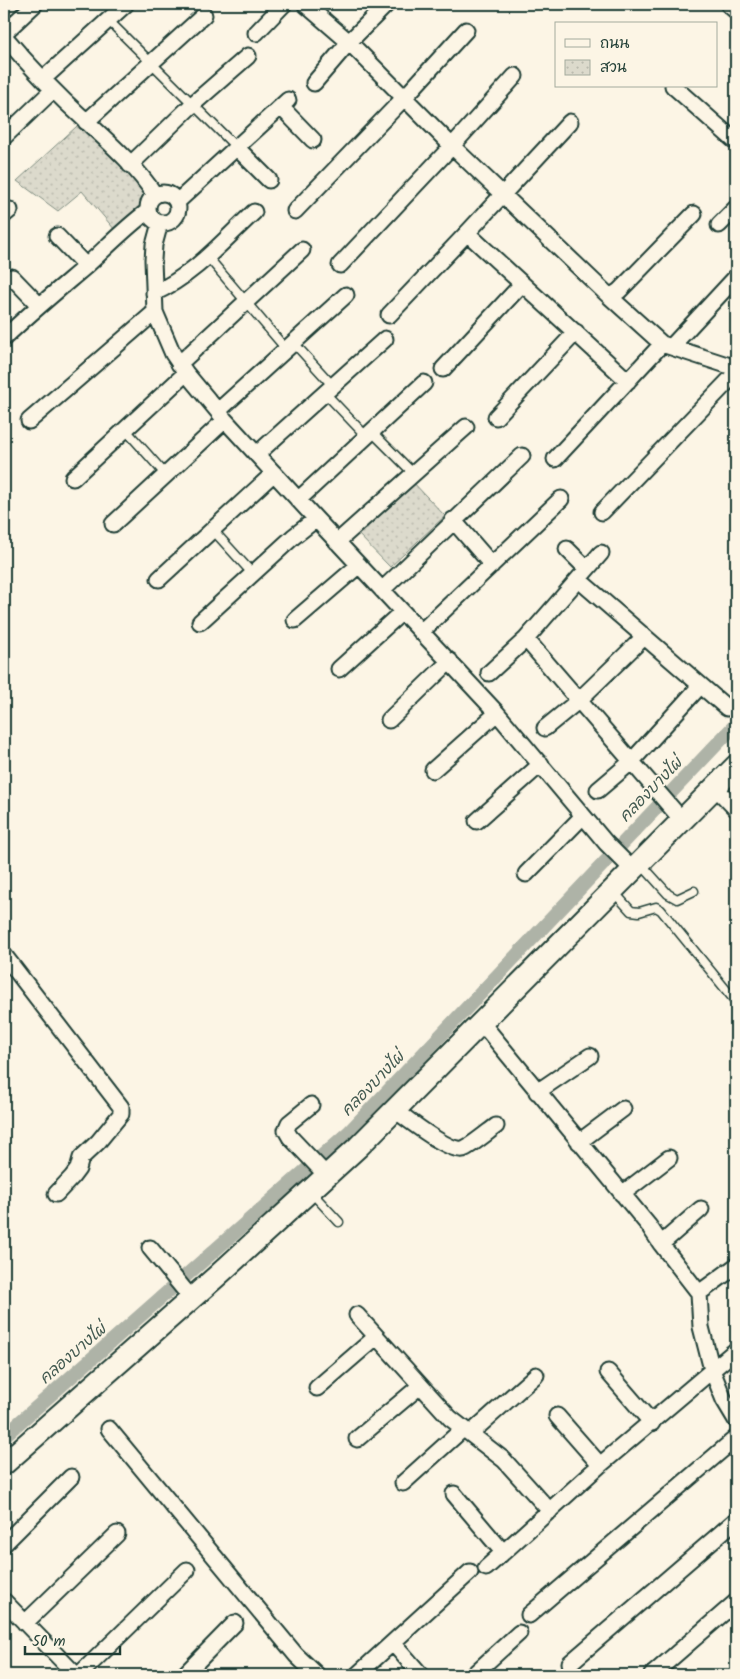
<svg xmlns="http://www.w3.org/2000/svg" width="740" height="1679" font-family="Kalam,'Playpen Sans Thai',sans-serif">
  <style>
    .park { fill: url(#park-dots); stroke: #7e8c80 }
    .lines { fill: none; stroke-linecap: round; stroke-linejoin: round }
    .canal { stroke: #aeb3a7; stroke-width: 14 }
    .lane-casing { stroke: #1f3d34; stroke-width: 11 }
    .street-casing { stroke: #1f3d34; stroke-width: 19 }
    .secondary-casing { stroke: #1f3d34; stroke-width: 25 }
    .lane { stroke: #fcf5e5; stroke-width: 8 }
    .street { stroke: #fcf5e5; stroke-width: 15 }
    .secondary { stroke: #fcf5e5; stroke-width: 21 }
    .labels { text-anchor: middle; stroke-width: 4; stroke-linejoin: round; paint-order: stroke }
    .water-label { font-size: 16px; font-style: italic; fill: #435a51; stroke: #fcf5e5 }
  </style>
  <defs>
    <pattern id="park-dots" width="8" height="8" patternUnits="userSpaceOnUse" patternTransform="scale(1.25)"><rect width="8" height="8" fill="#dcdacc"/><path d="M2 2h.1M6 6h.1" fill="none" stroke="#bcbcb0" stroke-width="1.8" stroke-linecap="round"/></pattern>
  </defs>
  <rect width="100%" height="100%" fill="#fcf5e5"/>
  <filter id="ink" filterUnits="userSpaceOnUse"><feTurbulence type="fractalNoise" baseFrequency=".02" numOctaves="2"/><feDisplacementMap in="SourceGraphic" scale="10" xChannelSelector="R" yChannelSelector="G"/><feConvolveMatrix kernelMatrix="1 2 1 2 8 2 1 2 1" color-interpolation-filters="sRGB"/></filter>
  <g filter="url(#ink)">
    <path class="park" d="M88,116L149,181L148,201L115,230L82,191L58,211L17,181Z
      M409,478L445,516L390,567L354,530Z"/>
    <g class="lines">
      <path class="canal" d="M4,1436L349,1132L736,724"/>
      <g class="lane-casing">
        <path id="lane" d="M108,20L237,148
          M207,256L286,349
          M293,342L333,386
          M325,393L366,436
          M125,429L166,475
          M371,431L414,474
          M212,529L252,573
          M641,864L668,894L677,899L694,891
          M613,891L631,911L639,912L656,907L661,910L736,1002
          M311,1192L339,1222"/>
      </g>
      <g class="street-casing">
        <path id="street" d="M305,4L349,42L452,146L610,297L662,344L736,368
          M728,4L736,11
          M4,33L35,4
          M256,33L284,4
          M4,36C29,66 57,95 87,122C111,144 137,167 155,195
          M43,79L126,4
          M314,83L349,42L387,4
          M673,86L736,142
          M281,107L313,140
          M86,122L204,15
          M4,137L53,90
          M237,148L269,180
          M130,165L193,104L248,56
          M148 208a15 15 0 1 1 30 0a15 15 0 1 1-30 0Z
          M177,202L288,100
          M295,211L404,98L466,30
          M4,215L10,210
          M160,223L154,245L153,260L155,312L173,354L186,373L225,420L316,519L497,713L606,843L632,869
          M719,225L736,208
          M467,233L628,381
          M57,236L86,266
          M340,265L452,146L515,76
          M12,277L39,305
          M154,293C193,276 223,241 254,212
          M610,297L619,291L694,214
          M389,315L467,233L570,122
          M4,338C30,313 58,290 85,267C106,248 125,228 148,211
          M671,347L736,277
          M179,364L302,250
          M443,369L522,284
          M218,411L346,295
          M496,417L576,332
          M29,421L155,312
          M257,454L385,339
          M555,459L662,344
          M73,478L186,373
          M298,500L424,383
          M602,512L736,373
          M453,520L492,565
          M113,524L225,420
          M337,542L466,427
          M567,549L587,569
          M159,579L274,473
          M579,580L727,708
          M382,590L522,456
          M295,620L359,565
          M200,622L293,537L316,519
          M421,632L561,499
          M526,639L682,820
          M339,669L402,612
          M489,673L526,639L601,553
          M389,720L450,661
          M545,728L578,701L644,637
          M433,770L497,713
          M715,787L736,809
          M598,790L631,762L700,686
          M477,821L541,764
          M526,874L583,816
          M4,955L121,1107V1114L98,1142L81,1158L78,1169L72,1177L56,1194
          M481,1022L649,1226L661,1244L699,1293L701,1327L712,1370L724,1400L736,1420
          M537,1092L590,1056
          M311,1105L289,1123L286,1130L290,1137L327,1176
          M395,1110C407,1119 449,1152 463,1149C470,1147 489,1131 496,1126
          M579,1142L623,1109
          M622,1194L669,1158
          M661,1244L701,1209
          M150,1248L192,1299
          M699,1293L736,1266
          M357,1315L450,1418L504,1460L550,1511
          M608,1372L652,1423
          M317,1388L376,1337
          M557,1416L600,1465
          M109,1429L296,1655L317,1675
          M471,1433L536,1375
          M357,1439L420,1386
          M403,1483L464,1428
          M454,1494L503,1552
          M4,1544L71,1477
          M486,1568L600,1465L736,1350
          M4,1601L76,1675
          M529,1615L736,1438
          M25,1623L117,1534
          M393,1643L421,1675
          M570,1663L736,1520
          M79,1675L187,1570
          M184,1675L235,1623
          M357,1675L470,1572
          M473,1675L519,1633
          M652,1675L736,1602"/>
      </g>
      <g class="secondary-casing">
        <path id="secondary" d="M4,1464L217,1276L358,1147L736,766"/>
      </g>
      <use href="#lane" class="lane"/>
      <use href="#street" class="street"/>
      <use href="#secondary" class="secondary"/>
    </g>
  </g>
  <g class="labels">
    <g class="water-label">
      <text transform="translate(650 789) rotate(-46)" y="6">คลองบางไผ่</text>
      <text transform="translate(372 1083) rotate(-46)" y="6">คลองบางไผ่</text>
      <text transform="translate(72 1353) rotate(-41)" y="6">คลองบางไผ่</text>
    </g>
  </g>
  <rect width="740" height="1679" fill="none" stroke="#fcf5e5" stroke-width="20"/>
  <rect x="10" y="10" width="720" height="1659" fill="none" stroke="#1f3d34" stroke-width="2" filter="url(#ink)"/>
  <rect x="555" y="22" width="162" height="65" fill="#fcf5e5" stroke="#a4ab9e"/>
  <rect x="565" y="39" width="25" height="8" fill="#fcf5e5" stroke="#a4ab9e"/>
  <text x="600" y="48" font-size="15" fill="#1f3d34">ถนน</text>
  <rect x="565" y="60" width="25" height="15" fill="url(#park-dots)" stroke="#a4ab9e"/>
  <text x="600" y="72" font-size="15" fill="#1f3d34">สวน</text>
  <path d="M25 1646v8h95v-8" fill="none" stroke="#1f3d34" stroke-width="2.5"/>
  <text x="32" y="1646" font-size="15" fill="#1f3d34" stroke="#fcf5e5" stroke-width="4" paint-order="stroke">50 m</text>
</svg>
